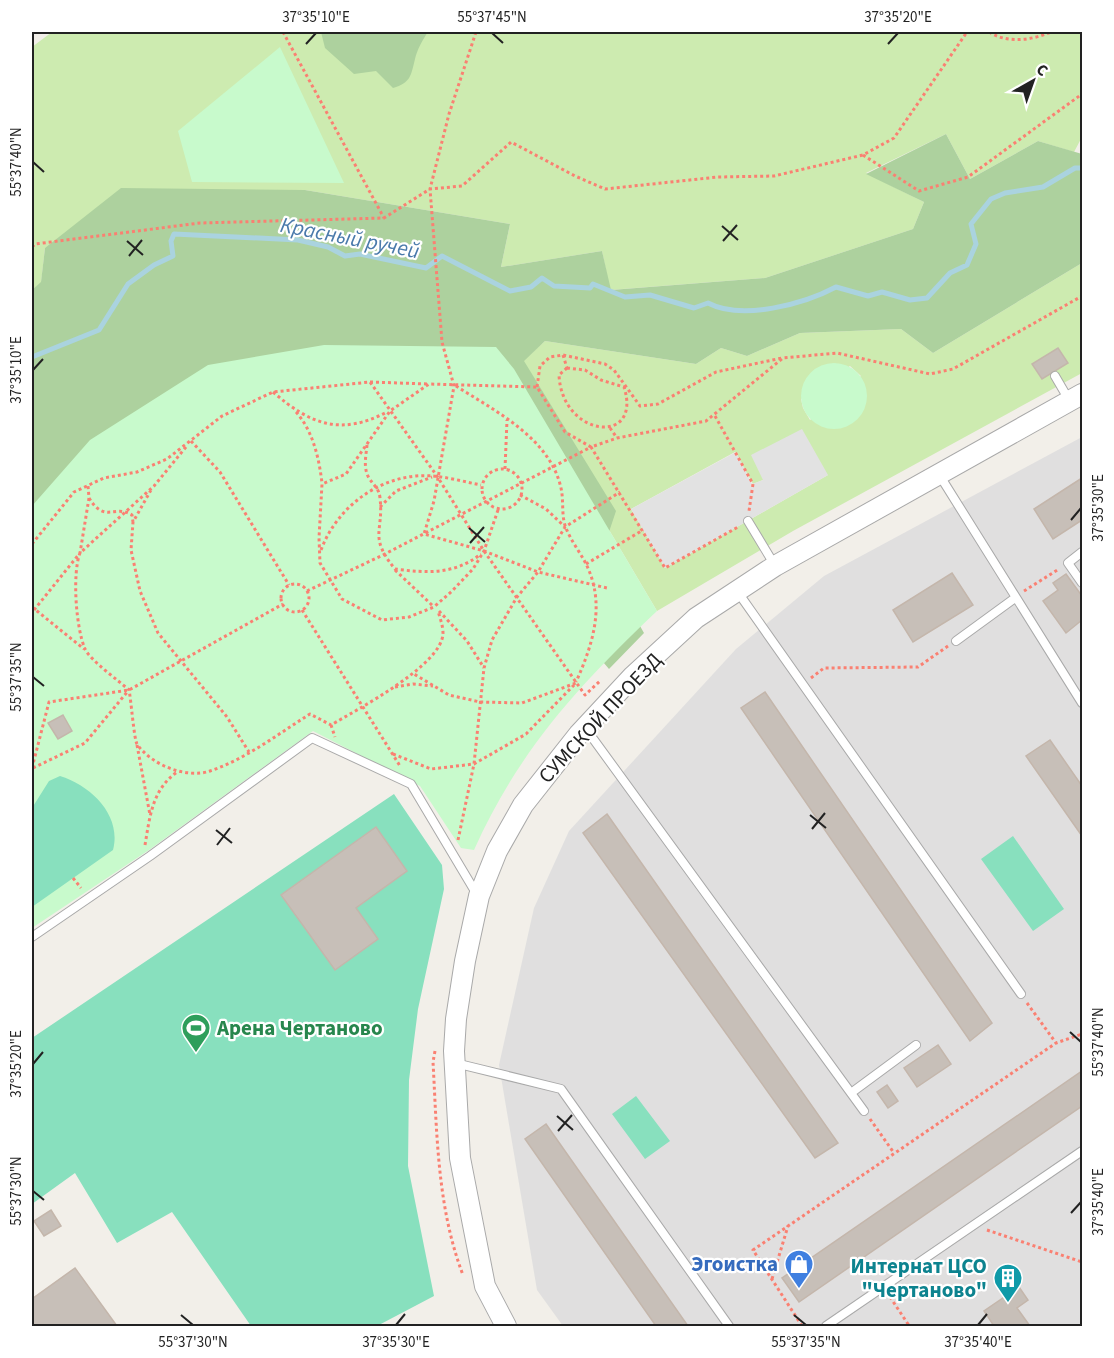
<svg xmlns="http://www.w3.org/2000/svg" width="1114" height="1358" font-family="'Source Sans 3',sans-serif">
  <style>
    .residential { fill: #e0dfdf }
    .grass { fill: #cdebb0; fill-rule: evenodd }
    .forest { fill: #add19e }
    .park { fill: #c8facc }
    .pitch { fill: #88e0be }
    .parking { fill: #e2e2e2 }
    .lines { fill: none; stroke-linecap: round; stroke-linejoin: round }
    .stream { stroke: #aad3df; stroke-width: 5 }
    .building { fill: #c7bfb8; stroke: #c4b6ab; stroke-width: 1.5 }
    .service-casing { stroke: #a9a9a9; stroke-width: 10 }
    .tertiary-casing { stroke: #a9a9a9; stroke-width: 22 }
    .path { stroke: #fa8072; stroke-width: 3; stroke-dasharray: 3 3; stroke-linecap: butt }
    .service { stroke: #fff; stroke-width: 8 }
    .tertiary { stroke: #fff; stroke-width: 20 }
    .ticks { fill: none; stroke: #222; stroke-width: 2 }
    .labels { text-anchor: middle; stroke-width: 4.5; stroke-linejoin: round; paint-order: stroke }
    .street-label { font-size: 21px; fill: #222; stroke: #fff }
    .leisure-label { font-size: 21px; font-weight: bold; fill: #27864d; stroke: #fff; text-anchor: start }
    .shop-label { font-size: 21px; font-weight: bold; fill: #366cbe; stroke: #fff; text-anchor: end }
    .culture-label { font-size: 21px; font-weight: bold; fill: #0d838f; stroke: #fff; text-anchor: end }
    .water-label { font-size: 22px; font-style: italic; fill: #4a7aab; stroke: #fff }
    .neatline { fill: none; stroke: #222; stroke-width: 2 }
    .ticks-label { font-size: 15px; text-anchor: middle; fill: #222 }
  </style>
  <rect width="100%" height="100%" fill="#f2efe9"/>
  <path class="residential" d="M1082,437V1326H563L537,1290L499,1065L534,908L569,831L736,649L824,576Z"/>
  <path class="grass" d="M52,32H1082V137L1074,152L1038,141L970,179L946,134L866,173L924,202L913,229L765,278L610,290L602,251L501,267L510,224L305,190L45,248L41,283L32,290V47Z
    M1082,263V373L793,531L657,611L514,369L545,341L696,364L721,348L747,356L800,333L901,329L933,353ZM850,366L861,376L810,420L803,408L801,399ZM735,452L753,484L763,480L828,475L665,568L631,509Z"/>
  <path class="forest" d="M321,32H428C423,39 417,50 415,59C411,75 411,83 393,88L376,71L354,74L325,48Z
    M946,134L970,179L1038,141L1082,154V263L933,353L901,329L800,333L747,356L721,348L696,364L545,341L524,361L616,511L601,556L32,620V290L41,282L45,248L121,188L305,190L510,224L501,267L602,251L611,290L765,278L913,229L924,202L866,174Z
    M636,619L644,633L609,669L598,656Z"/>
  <path class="park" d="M280,47L344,183L192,182L178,131Z
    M324,345L496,347L514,369L657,611C580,684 518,751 474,850L461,848L420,786L313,731L149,850L32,928V506L90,440L208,365Z
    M801 396a33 33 0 1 1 66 0a33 33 0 1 1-66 0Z"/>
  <path class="pitch" d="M60,776C92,786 122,816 113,850L32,907V808L49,781Z
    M394,794L442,865L444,889L418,1009L409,1080L408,1166L434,1296L377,1326H251L172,1212L117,1243L75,1173L32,1204V1038Z
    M1013,836L1064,909L1033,931L981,859Z
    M636,1096L670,1141L645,1159L612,1114Z"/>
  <path class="parking" d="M802,429L828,475L665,568L631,509L736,452L752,484L763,480L751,455Z"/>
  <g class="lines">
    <path class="stream" d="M32,357L99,330L128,284L154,265L173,256L171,241L174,234L298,240L328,247L345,256L360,254L426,268L442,256L510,291L531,287L542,278L554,286L590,288L593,284L625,297L650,295L694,308L708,303C742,321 804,304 836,287L868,296L882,292L910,300L927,298L950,273L967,265L976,244L971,224L991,199L1005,193L1043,187L1075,168H1082"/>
  </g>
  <path class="building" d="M1058,348L1068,363L1042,379L1032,364Z
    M1082,478V520L1053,539L1034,509Z
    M952,573L973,605L913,642L893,610Z
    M1066,574L1082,596V620L1066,633L1043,601L1058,590L1053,583Z
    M765,692L992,1023L970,1041L741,708Z
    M63,715L72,731L58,739L48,723Z
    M1050,740L1082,786V836L1026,756Z
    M607,814L838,1143L815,1158L583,833Z
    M376,827L407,871L356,908L378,939L335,970L281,895Z
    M938,1045L951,1064L917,1087L904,1068Z
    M1082,1071V1106L799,1302L782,1278Z
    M887,1085L898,1101L888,1108L877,1092Z
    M546,1124L688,1326H656L525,1139Z
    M51,1210L61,1226L44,1236L34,1221Z
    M75,1268L117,1326H32V1299Z
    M1019,1287L1028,1300L1017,1308L1030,1326H994L984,1311Z"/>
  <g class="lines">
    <g class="service-casing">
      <path id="service" d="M1055,376L1069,400
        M940,476L1082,703
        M748,521L774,564
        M1082,552L1068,563L1082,583
        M737,591L1021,994
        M956,641L1015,598
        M586,729L864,1111
        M32,937L150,856L312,738L411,784L476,893
        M455,1063L561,1089L729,1326
        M851,1093L916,1045
        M826,1326L1082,1151"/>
    </g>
    <g class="tertiary-casing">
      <path id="tertiary" d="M506,1326L485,1286L460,1158L454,1051L456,1019L465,961L479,896L497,851L523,805L579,734L633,676L696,618L775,566L1082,394"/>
    </g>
    <path class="path" d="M283,32L384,218
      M476,32L449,114L430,189L442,342L454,386L434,501L424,534L484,551L538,572L607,588
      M989,32C1008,44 1032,40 1051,32
      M863,155L919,191L968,177L1082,94
      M32,247L35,244L200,223L384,218L430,189L462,186L511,142L575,176L605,189L718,177L774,176L863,155L894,138L967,32
      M563,355L567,368
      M567,368L585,370L601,380L624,387C643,446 562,438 559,375Z
      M370,382L428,384
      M456,386C495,411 550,438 561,488C564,501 561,516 566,528C571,541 580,552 586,564C606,604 593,644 576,682
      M537,387L540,366L550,357L563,355L605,364L614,370L640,406L658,404L716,372L782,358
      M273,392C311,425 341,436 387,412
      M296,412C313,431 319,458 322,483
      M715,416L753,484L749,511
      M610,428L617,438
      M191,441L220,472L289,585
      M367,445C366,456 363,468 369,478C374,486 379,488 380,498C384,532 368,536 395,569C427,573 454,575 481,554
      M186,447L154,486L80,553C72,574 76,628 85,649C91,661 118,680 129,690C131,699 134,739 137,744C151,765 187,779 210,771C246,759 278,734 310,714L331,725C356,710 443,665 443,633C443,626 440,618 438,611
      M482 489a20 20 0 1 1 40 0a20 20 0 1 1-40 0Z
      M505,469L507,420
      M151,490L133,522L131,550L140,591L158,633L227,717L249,752
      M520,495L546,509L565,527
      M89,498C105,524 115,504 132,515L133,522
      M380,507L396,491L432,477
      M498,510L484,551L473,569L452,591L434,607L409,617L382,620L342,599L320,563L319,538L322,484L346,474L390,411L429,384L537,387L565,432L591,447L617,438L706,421L783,358L837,353L930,374L953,369L1082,296
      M32,544L74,492L104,478L137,472L167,459L222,416L273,392L370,382L437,476L484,551L585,695L600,681
      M321,550C336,510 373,480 416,476C438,474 460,481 481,485
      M586,564L643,530
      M395,570L434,607
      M281 598a14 14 0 1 1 28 0a14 14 0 1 1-28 0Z
      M307,591L383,555L591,447L665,568L738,527
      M1024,591L1059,569
      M32,607L84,649
      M34,610L80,553L89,498L88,486
      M302,610L400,766
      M439,611L467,641L484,668
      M811,678L824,668L918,667L948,646
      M395,687L413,684L433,686
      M331,725L335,737
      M137,745L150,815
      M393,754L431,769L474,764L526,734L576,683L522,703L480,702L449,695L414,674
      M32,768L49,702L129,690L283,604
      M33,768L85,743L128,691
      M458,840L474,764L484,668L492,640L517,597L538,572L565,527L620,492
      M145,845C150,816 152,790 177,772
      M73,878L81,888
      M1027,1003L1056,1043
      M435,1051L433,1062C437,1133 437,1207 463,1275
      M870,1119L894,1153
      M987,1230L1082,1262
      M772,1279L788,1226
      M890,1297L908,1324L906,1326
      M802,1326L753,1250L1056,1043L1082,1034"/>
    <use href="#service" class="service"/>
    <use href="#tertiary" class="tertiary"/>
  </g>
  <path class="ticks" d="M492,33L503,43M306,44L316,33M888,44L898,33M33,162L44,172M722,226L738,240M127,241L143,255M723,241L737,225M129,256L142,240M33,370L43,359M1071,520L1081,508M469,528L485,542M470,543L484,527M33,677L44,686M810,815L826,828M812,829L825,813M216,830L232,843M217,845L230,828M1070,1032L1081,1042M33,1064L43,1052M557,1116L573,1130M558,1131L572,1115M33,1191L44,1200M1071,1213L1081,1202M181,1315L193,1325M794,1315L806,1325M396,1325L405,1314M978,1325L987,1314"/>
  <defs>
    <g id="stadium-pin" transform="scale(1.5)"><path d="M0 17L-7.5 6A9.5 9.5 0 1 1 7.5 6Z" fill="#2e9e5b" stroke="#fff"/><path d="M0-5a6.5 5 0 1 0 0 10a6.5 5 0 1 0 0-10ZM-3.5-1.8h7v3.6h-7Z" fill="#fff"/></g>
    <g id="shop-pin" transform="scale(1.5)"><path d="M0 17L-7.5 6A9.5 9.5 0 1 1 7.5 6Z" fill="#3f7fe0" stroke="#fff"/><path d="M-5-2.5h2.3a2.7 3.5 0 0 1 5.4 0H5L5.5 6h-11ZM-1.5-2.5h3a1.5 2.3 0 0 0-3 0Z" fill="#fff"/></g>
    <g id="building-pin" transform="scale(1.5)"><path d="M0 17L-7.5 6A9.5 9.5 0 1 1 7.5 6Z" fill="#0f9aa8" stroke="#fff"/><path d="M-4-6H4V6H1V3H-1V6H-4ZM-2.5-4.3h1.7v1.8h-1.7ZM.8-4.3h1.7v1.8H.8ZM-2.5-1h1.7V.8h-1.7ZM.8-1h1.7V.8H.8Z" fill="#fff"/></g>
  </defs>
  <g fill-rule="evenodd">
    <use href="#stadium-pin" x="196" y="1028"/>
    <use href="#shop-pin" x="799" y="1264"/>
    <use href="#building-pin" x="1008" y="1278"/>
  </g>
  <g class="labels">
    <g class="street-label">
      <text transform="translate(600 718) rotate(-47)" y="7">СУМСКОЙ ПРОЕЗД</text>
    </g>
    <g class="leisure-label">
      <text x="217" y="1035">Арена Чертаново</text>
    </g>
    <g class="shop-label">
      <text x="778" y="1271">Эгоистка</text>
    </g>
    <g class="culture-label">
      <text x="987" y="1273">Интернат ЦСО<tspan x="987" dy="24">"Чертаново"</tspan></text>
    </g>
    <g class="water-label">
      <text transform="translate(350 237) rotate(11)" y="8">Красный ручей</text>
    </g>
  </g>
  <rect width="1114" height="1358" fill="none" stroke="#ffffff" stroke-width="66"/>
  <g transform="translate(1033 81) rotate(40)" stroke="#ffffff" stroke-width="4.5" paint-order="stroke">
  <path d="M0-4.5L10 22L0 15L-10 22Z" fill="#222222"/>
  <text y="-9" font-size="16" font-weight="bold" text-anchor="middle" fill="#222222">С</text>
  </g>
  <rect x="33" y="33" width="1048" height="1292" class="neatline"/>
  <g class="ticks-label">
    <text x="316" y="22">37°35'10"E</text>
    <text x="492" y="22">55°37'45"N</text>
    <text x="898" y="22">37°35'20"E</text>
    <text transform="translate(16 162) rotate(-90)" y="5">55°37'40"N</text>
    <text transform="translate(16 370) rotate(-90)" y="5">37°35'10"E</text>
    <text transform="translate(1098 508) rotate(-90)" y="5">37°35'30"E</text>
    <text transform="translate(16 677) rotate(-90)" y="5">55°37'35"N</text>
    <text transform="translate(1098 1042) rotate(-90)" y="5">55°37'40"N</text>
    <text transform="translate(16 1064) rotate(-90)" y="5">37°35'20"E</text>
    <text transform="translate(16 1191) rotate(-90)" y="5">55°37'30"N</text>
    <text transform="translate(1098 1202) rotate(-90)" y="5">37°35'40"E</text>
    <text x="193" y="1347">55°37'30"N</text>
    <text x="396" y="1347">37°35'30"E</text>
    <text x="806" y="1347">55°37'35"N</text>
    <text x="978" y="1347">37°35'40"E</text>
  </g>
</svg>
